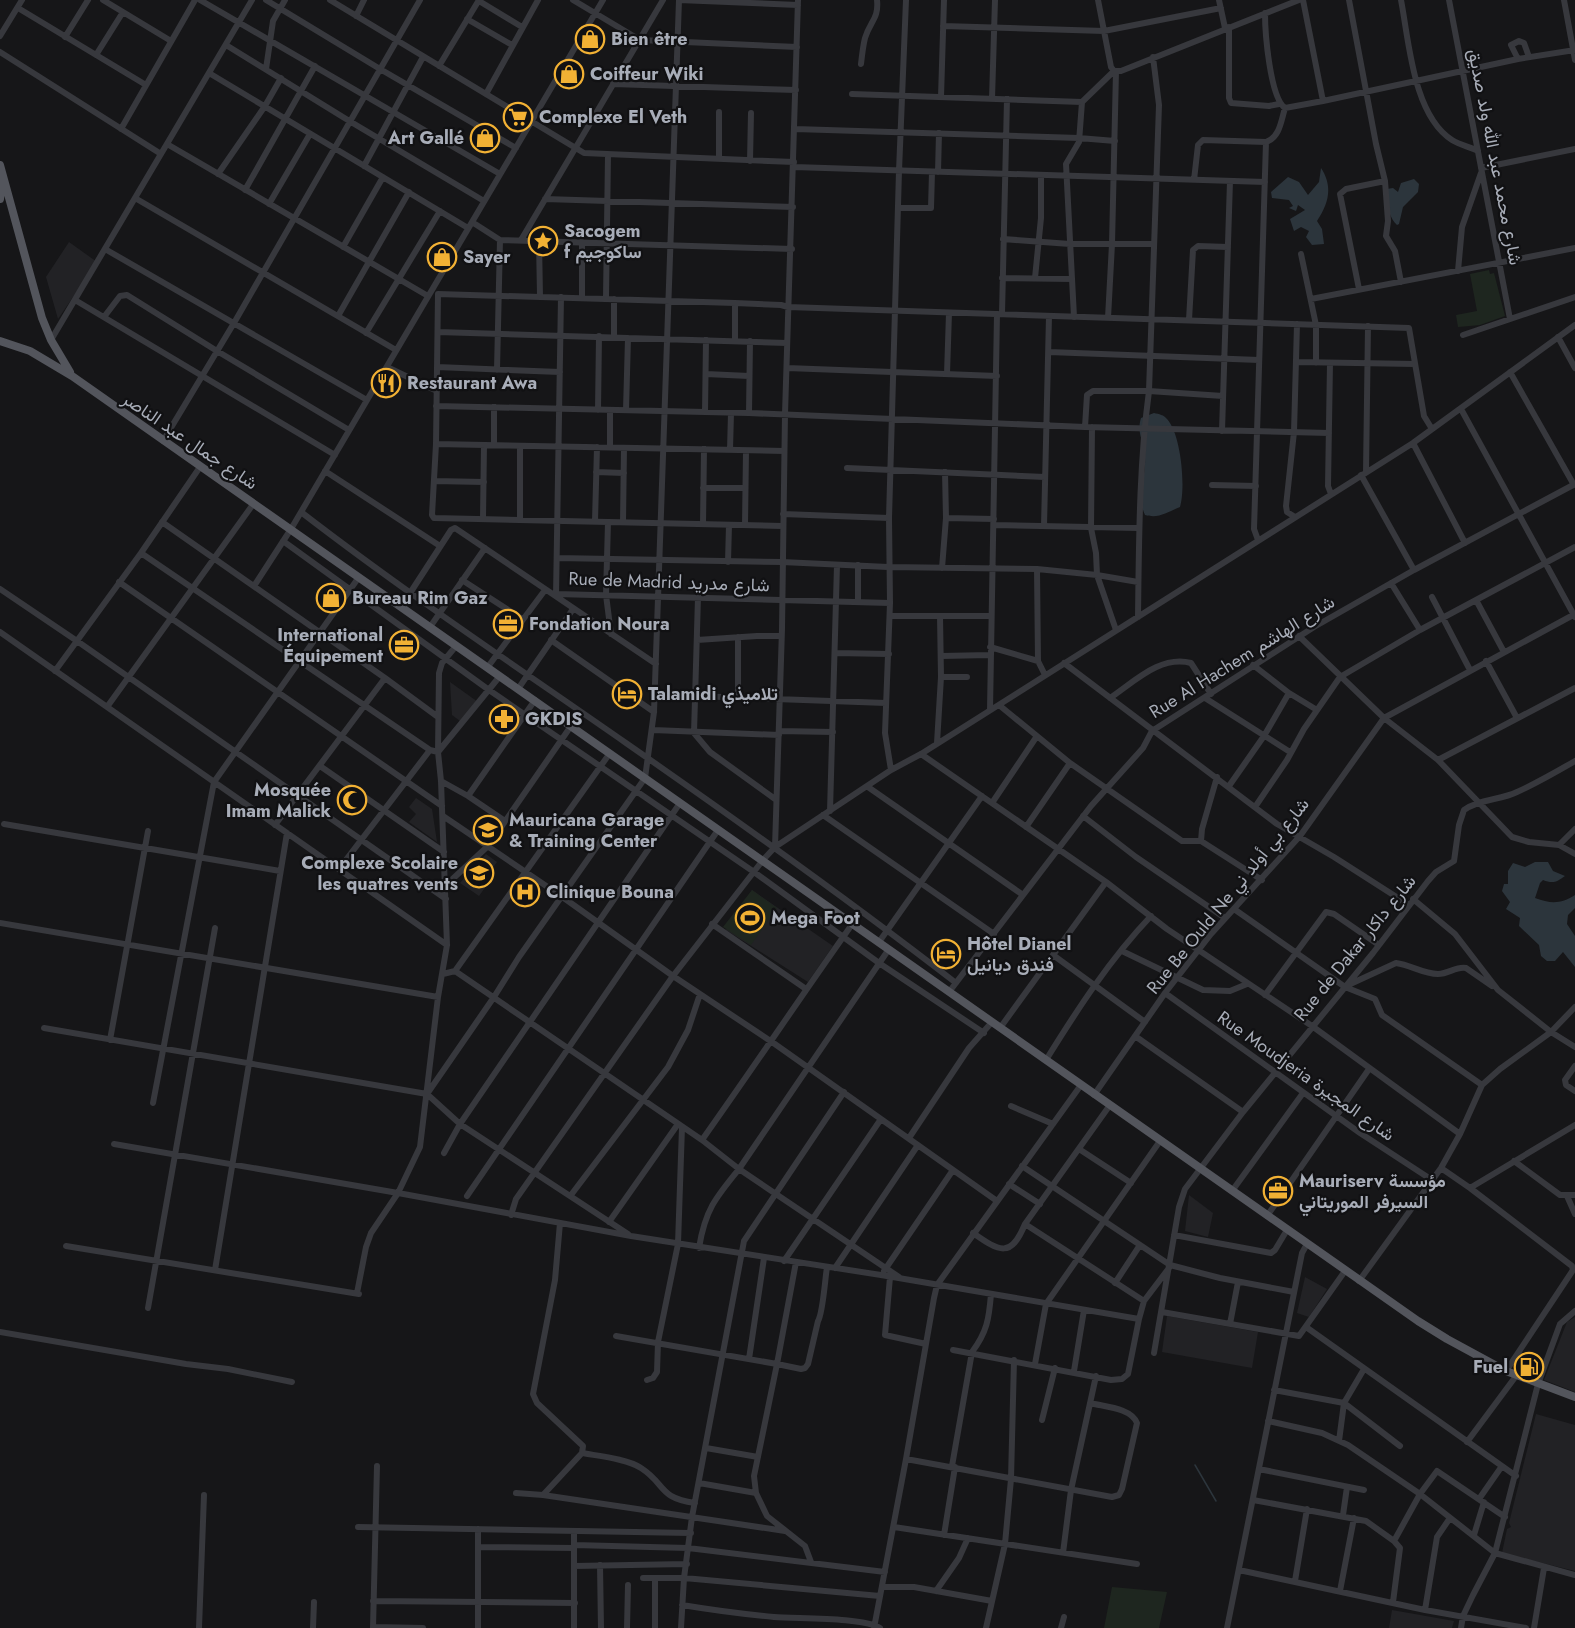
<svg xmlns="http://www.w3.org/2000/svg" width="1575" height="1628" font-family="Jost,Vazirmatn,sans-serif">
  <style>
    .built { fill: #222225 }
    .green { fill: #1e261f }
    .water { fill: #2c353c }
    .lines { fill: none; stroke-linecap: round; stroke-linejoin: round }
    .stream { stroke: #2c353c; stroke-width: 1.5 }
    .minor { stroke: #37383d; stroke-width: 6 }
    .major { stroke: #53555c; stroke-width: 8 }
    .labels { text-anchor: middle; stroke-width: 4.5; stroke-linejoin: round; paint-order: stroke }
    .poi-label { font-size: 18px; font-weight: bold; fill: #a8adb8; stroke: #111113; text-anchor: start }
    .street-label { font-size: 18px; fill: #a8adb8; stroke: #111113 }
  </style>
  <rect width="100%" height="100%" fill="#161618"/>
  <path class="built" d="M69,242L97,262L58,319L46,277Z
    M450,682L478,702L464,724L452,715Z
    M416,798L432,809L437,842L409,822L416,814L409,807Z
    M486,854L497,862L486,877L489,882L479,896L460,883Z
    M752,890L833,946L808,982L726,930Z
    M1189,1195L1213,1213L1208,1237L1185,1231Z
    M1305,1277L1327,1289L1309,1317L1297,1313Z
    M1167,1316L1258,1332L1252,1368L1162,1352Z
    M1575,1317V1392L1544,1380L1567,1322Z
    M1536,1414L1575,1425V1571L1502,1553L1507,1529L1511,1527L1509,1523Z
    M1392,1610L1454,1621L1452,1628H1389Z"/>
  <path class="green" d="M1489,270L1490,274L1494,273L1505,316L1480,325L1458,327L1456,315L1477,311L1470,274Z
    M752,890L777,908L751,945L723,927Z
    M1112,1587L1167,1592L1159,1628H1104Z"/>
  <path class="water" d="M1321,168C1333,186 1329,203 1317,221L1322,229L1324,244L1312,245L1306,237L1309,231L1301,227L1294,231L1290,219L1305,210L1298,205L1296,211L1289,208L1293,206L1289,200L1272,198L1271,192L1288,177L1299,182L1308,195L1319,182Z
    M1414,179L1419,184L1418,192L1403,207L1399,224L1397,225C1389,218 1385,200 1387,189L1393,188L1398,192L1401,183Z
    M1154,413C1159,414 1164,415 1167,419C1181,434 1186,487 1180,507C1167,512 1159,519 1145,515C1136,495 1146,478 1145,459C1145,443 1136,434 1141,418Z
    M1535,862H1548L1553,871L1565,876C1557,882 1553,884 1543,880L1540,883L1535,898C1551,904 1561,904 1575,895V908L1568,915L1567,924L1575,936V967L1563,952L1555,961H1547L1541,956L1539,945L1519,926L1520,918L1506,909L1510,902L1502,891L1504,884H1508V871L1513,863L1525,867Z"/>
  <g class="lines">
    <path class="stream" d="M1195,1465L1216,1501"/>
    <path class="minor" d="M103,0L171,41
      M200,0L500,174
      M266,0L380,69L516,148
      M330,0L584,153L794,162
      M573,0L640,40L797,47
      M679,0L798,5
      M1098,0L1111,67L1114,71
      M1219,0L1225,28
      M1303,0L1323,101
      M1349,0L1376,144L1385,181L1388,221L1386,236L1395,251L1401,282
      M1401,0C1409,41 1413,115 1452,140C1460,145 1470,147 1478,151
      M1449,0L1510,319
      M1564,0L1575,60
      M479,1L522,27
      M18,8L146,85
      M1265,13C1265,33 1270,97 1285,108L1323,101L1518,59L1575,50
      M356,16L364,0
      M467,19L512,45
      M943,26L1104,31L1221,8
      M1229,27V98L1231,103L1269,106L1279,104
      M0,36L22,0
      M65,37L88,0
      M226,45L351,122L484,201
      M0,52L161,154
      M96,55L123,12
      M1518,59L1511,45L1519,41L1524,43L1529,57
      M861,64C862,55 863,46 865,38C870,21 879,19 877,0
      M439,66L479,0
      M266,69L273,21L285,0
      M209,73L468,228
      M613,84L796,90
      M486,94L538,0
      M852,94L1082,102
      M941,97L944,0
      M992,99L995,0
      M719,112V159
      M121,129L195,0
      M795,129L1079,138L1115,141
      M167,144L428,296
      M750,161L751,113
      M364,166L423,57
      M794,167L1265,182
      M1481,168L1575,149
      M938,172L939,133
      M218,174L265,106L281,78
      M1194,180L1198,145L1203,140L1266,142C1280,137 1281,121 1285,108
      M245,190L315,66
      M135,198L396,350
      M545,199L793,207
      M269,204L310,134
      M898,208H931L932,172
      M472,222L500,240L792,249
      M1003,239L1070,244H1153
      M521,240L663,0
      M539,241L540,296
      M582,242V298
      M343,247L383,177
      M105,249L367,400
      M1301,254L1316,325V363
      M1458,271L1462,227L1481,173
      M1002,278L1072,279
      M1035,278L1041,218V175
      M1359,289L1340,194L1346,189L1385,181
      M606,298L608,155
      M1311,299L1575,248
      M75,300L335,455
      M1002,314L1007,99
      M338,316L409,192
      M104,317L120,296L127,295L217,351L349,430
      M1074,317L1066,164L1079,142L1082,102L1114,71H1121L1299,0
      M1108,318L1112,244L1116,71
      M1189,320L1193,250L1198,246L1228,247
      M438,332L787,343
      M366,333L440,211
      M1463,335L1575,297
      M614,337V299
      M1558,337L1575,368
      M51,340L252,0
      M735,341V303
      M1049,352L1259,360
      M1297,362L1415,364
      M1330,363L1328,486L1331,494
      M387,367L437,391
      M437,367L560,372
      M787,368L997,376
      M497,370L500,240
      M1510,372L1574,485
      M706,374L749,376
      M947,374L949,313
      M436,406L749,413L1085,427L1329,433
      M494,407V445
      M1461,409L1575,617
      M598,410L599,336
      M626,410L628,338
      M705,412L706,340
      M749,413L750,341
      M1085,427L1087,395L1093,391H1149L1223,396
      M1092,427L1091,528L1096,553L1097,575L1116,630
      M1222,431L1230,181
      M163,441L234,323L420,0
      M1413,443L1465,543
      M436,444L784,451
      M610,447V410
      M730,450L731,413
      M847,468L1045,477
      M325,471L440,546
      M596,472L624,473
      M1366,472L1368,326
      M1361,475L1414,570
      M434,481L484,482
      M1212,485L1256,486
      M703,488H745
      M301,512C406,593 517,667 626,743C738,821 849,900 956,983
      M783,514L889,518
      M1295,517L1287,512L1286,506L1294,432L1297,324
      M483,518L484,445
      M946,518L994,519
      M520,519V446
      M595,521L597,447
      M162,522L385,678L438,717
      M608,522L606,595L611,634
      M623,522L624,448
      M703,524L704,449
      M745,525L746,451
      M994,525L1138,528
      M782,526L434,518L432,515L436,444L438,294L735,303L781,305L788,307L1409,328L1424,416L1432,429
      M1044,526L1049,316
      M1258,540L1254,529L1266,142
      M283,541L489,690L754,872L879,963L984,1033
      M141,553L430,750L438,752L500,676
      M557,558L782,562L888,567L1037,569L1097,575L1138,582
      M728,562L729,525
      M942,568L946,518L945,472
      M1037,569L1038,661L1045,675
      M462,580L522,619
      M119,582L442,806
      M1391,583L1420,630
      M254,586L291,529L603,0
      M0,589L77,641L446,899
      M556,594L890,603
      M556,596L561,297
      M698,597L694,733L710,752L775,799
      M1432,597L1470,670
      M1476,600L1504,652
      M858,602V565
      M401,607L451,530L455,528L656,664
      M890,616H990
      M1138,617C1139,541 1139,466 1149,391L1159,105L1153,57
      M430,627L485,548
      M0,632L447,945
      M1299,636L1384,718L1438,760L1512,837L1529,842L1559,845L1575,854
      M551,640L654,712
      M697,640L757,636H781
      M990,647L1038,661
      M835,653L889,654
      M941,656L990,655
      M1486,661L1517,718
      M1064,663L1277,824L1334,857L1409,905
      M487,668L545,590
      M55,671L141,553L200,467
      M941,677H967
      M518,689L573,609
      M1289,693L1317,710
      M695,696L886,703
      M738,696V637
      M1110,698C1134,682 1160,655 1191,663L1211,694
      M1205,698L1290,752
      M999,705L1070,763L1026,827
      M107,707L254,503
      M990,710L997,314
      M653,730L779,735
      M779,731L833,732
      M937,743L941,677L940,616
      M921,754L1106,882L1167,929L1312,1026L1460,1134
      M1438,760L1575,688
      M1070,763L1182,841H1201L1262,880
      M320,766L444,852
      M891,770L885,733L890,603L889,518L899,171L906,0
      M441,781L468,796L505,821
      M1229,786L1264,736L1289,693L1253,665
      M868,787L1023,895
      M468,796L535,700
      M992,803L1037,736
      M1255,807L1287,760L1304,729L1340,677L1420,630L1575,547
      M830,811L837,565
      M823,815L994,934
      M443,816L561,896L673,976L516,1199L511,1215
      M1083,816L1136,857L1225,918
      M4,824L280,871
      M275,825L385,678
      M1201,841L1202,829L1217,777
      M1559,845L1575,829
      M775,847L782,629L785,414L798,0
      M339,869L430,750
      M445,886L488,846L571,726
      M1413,899L1455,934L1498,990L1551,1032L1575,1047
      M1234,909L1345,987L1375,999L1382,1015L1482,1085
      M0,923L438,997
      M712,924L806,989
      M879,942L982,796
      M1122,951L1203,990L1230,991L1247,984
      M1053,955L1145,1022
      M455,971L702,1140L739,1169L899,1277
      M443,974L455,971L610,753
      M1346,986L1396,963C1411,965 1423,974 1438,974C1449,974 1456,966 1466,968L1492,986
      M949,992L1091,806L1143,748L1152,731L1314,627L1414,570L1575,484
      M1165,993L1360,1133L1432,1180
      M1265,995L1326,912L1334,914L1379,945
      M44,1028L427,1094L460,1124L628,1234
      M1000,1028L1106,882
      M1135,1036L1243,1112
      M110,1040L148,831
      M1046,1060C1077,1010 1110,959 1151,916
      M1575,1066L1565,1080L1566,1085L1575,1091
      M427,1094L494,997L519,957L645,778L654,712L679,0
      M1094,1095L1165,993L1211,934L1300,836L1384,718L1575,614
      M153,1103L214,782L359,577
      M1011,1106L1053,1124
      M909,1138L969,1048L992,1022
      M702,1140C753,1068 802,995 853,923
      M114,1144L398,1193L631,1236L881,1275L1139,1319L1144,1301L1169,1268
      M1079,1149L1131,1183
      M444,1153L460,1124L680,803
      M1514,1161L1560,1195H1575
      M1022,1166L1170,1265L1220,1278L1294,1292
      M1441,1168L1470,1188L1572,1266L1573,1270L1506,1371
      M1009,1184L1040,1204
      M1470,1188L1575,1125
      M1232,1191L1303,1093
      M571,1195L668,1067L688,1030L700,994
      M467,1196L718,830
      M1567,1196L1575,1214
      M997,1201L772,1042L673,976L763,860L775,847L891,770L921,754L1413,443L1575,325
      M1267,1216L1369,1069
      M609,1222L678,1124
      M1025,1224L1144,1301
      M973,1233C1000,1252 1011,1258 1025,1224L1110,1105
      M1174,1235L1271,1253L1275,1250L1287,1230
      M66,1246L359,1294
      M699,1248C705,1210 716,1197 739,1169L889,949
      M784,1261L881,1119
      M835,1268L918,1145
      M215,1270L287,833
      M884,1271L953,1170
      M890,1277L885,1335L926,1344
      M1359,1281L1441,1168L1460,1134L1482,1085L1500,1069L1551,1032L1575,1007
      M1115,1283L1140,1245
      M357,1293L366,1247L371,1233L398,1193L420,1147L438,997L447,945L441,781L438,752L439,673L442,663L456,646
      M148,1308L215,928
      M1162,1312L1299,1336L1345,1271
      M1230,1324L1238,1282
      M1306,1327L1516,1476
      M0,1332L186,1364L228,1369L292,1382
      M616,1336L777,1364L796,1262
      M953,1350L1111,1380L1122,1379L1128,1374L1139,1319
      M1154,1353L1179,1207L1185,1189L1243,1112L1373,953L1428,881L1436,872L1454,861L1459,825L1464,810C1479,799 1501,800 1517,792C1537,783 1556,772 1575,761
      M749,1359L764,1258
      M1035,1364L1046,1304L1160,1141
      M1074,1371L1084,1310
      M647,1380L653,1378L657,1372L658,1342L678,1244L682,1127
      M1274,1390L1344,1403L1400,1446
      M1042,1420L1055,1368
      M1268,1421L1322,1433L1348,1445L1420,1494L1495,1553L1575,1575
      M1339,1441L1344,1403L1364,1369
      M1467,1442L1516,1376
      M706,1448L758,1457
      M582,1453C598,1456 628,1459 641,1468C666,1484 658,1498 695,1503
      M906,1459L1112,1497L1119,1495L1122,1489L1137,1423C1131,1408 1106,1407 1090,1403
      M952,1466L972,1352C987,1332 989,1319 991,1294
      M1259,1469L1364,1490
      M699,1483L756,1493
      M516,1493L543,1495L582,1453L583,1446L537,1403L533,1394L555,1280L560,1223
      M543,1495L785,1531
      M1479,1499L1502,1466
      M1253,1500L1366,1521L1394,1541L1400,1548L1393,1602
      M1343,1515L1347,1487
      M358,1527L691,1533
      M894,1527L1137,1564
      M944,1535L955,1467
      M1474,1535L1484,1502
      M1394,1541L1420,1494L1437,1471L1505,1517
      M574,1545L688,1548L885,1572
      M478,1547L574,1548
      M1063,1553L1071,1490L1096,1376
      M811,1562L805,1546L767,1516L756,1493L754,1476L777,1364L801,1369L805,1368L808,1364L818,1321C823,1313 825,1279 827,1267
      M600,1565L601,1628
      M574,1566L687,1564
      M1239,1570L1425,1610L1526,1628
      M643,1578H684L880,1596
      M655,1578V1628
      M1295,1581L1307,1509
      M882,1587H914L992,1601
      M936,1591L959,1558L968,1538
      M1340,1591L1354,1518
      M373,1601L575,1603
      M682,1605C712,1610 743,1614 774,1617C798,1619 862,1617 880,1628
      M1425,1610L1437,1537L1450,1518
      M373,1627L423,1628
      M199,1628L204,1495
      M313,1628L314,1602
      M373,1628L377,1466
      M478,1628V1529
      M574,1628V1531
      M627,1628L628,1585
      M681,1628L684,1578L692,1517L744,1241L844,1092
      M874,1628L906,1459L934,1298L937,1285L1081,1085
      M986,1628L1005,1544L1011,1479L1014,1360
      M1061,1628L1064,1617
      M1227,1628L1302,1253L1307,1244
      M1461,1628L1463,1616L1473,1595L1495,1553L1538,1384L1560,1324L1575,1311
      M1534,1628L1544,1568"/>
    <path class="major" d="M0,165L42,318L51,340L70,372
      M0,199L2,181
      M0,341L30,351L72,376L1418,1321L1447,1339L1506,1371L1575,1397"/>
  </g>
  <defs>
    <g id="shop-ring" transform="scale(1.5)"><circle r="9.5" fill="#111113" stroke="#f2b134" stroke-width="1.5"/><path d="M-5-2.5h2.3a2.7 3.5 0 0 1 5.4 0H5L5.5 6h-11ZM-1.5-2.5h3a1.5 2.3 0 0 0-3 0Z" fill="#f2b134"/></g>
    <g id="supermarket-ring" transform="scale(1.5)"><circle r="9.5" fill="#111113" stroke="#f2b134" stroke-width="1.5"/><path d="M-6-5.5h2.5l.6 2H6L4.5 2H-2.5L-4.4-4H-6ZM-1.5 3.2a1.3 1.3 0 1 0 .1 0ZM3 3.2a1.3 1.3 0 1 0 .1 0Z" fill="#f2b134"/></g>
    <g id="sight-ring" transform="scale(1.5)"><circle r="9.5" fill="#111113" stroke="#f2b134" stroke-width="1.5"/><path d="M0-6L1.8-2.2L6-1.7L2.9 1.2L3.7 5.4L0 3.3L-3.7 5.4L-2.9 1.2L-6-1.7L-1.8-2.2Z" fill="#f2b134"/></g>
    <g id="restaurant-ring" transform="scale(1.5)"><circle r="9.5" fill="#111113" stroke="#f2b134" stroke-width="1.5"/><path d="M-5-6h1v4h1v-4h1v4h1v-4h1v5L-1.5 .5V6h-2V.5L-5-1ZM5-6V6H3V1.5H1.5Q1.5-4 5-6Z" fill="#f2b134"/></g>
    <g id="office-ring" transform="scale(1.5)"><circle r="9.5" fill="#111113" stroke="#f2b134" stroke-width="1.5"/><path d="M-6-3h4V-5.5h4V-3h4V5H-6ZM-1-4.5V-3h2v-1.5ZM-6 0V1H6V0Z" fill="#f2b134"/></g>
    <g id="hotel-ring" transform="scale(1.5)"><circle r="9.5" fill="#111113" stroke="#f2b134" stroke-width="1.5"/><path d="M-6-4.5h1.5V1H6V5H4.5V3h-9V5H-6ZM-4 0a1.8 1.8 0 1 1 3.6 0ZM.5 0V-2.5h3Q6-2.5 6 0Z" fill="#f2b134"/></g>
    <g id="pharmacy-ring" transform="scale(1.5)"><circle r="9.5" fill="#111113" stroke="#f2b134" stroke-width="1.5"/><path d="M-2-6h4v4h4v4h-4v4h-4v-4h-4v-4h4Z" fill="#f2b134"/></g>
    <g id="mosque-ring" transform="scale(1.5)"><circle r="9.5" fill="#111113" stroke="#f2b134" stroke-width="1.5"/><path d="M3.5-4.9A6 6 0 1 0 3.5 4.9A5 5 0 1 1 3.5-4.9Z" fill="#f2b134"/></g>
    <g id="university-ring" transform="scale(1.5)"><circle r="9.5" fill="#111113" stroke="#f2b134" stroke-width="1.5"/><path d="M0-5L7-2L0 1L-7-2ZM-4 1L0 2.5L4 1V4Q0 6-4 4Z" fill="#f2b134"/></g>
    <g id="school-ring" transform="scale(1.5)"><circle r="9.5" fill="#111113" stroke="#f2b134" stroke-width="1.5"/><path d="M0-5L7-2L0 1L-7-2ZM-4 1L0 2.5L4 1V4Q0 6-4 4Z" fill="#f2b134"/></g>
    <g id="hospital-ring" transform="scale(1.5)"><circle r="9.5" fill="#111113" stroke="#f2b134" stroke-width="1.5"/><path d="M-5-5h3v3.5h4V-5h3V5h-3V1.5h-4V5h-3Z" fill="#f2b134"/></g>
    <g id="stadium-ring" transform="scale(1.5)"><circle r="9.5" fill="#111113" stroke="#f2b134" stroke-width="1.5"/><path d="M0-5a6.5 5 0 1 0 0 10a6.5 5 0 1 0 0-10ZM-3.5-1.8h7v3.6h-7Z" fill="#f2b134"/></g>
    <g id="fuel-ring" transform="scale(1.5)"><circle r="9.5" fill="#111113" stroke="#f2b134" stroke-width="1.5"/><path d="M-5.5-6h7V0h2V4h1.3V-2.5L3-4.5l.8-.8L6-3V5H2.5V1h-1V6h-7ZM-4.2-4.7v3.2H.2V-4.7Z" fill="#f2b134"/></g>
  </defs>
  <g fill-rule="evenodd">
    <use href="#shop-ring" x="590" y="39"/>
    <use href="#shop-ring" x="569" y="74"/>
    <use href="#supermarket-ring" x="518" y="117"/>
    <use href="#shop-ring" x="485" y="138"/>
    <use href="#sight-ring" x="543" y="241"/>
    <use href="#shop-ring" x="442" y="257"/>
    <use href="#restaurant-ring" x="386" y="383"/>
    <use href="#shop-ring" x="331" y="598"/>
    <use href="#office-ring" x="508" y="624"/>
    <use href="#office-ring" x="404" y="645"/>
    <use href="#hotel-ring" x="627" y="694"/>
    <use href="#pharmacy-ring" x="504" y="719"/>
    <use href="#mosque-ring" x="352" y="800"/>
    <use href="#university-ring" x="488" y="830"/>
    <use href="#school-ring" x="479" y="873"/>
    <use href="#hospital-ring" x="525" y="892"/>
    <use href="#stadium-ring" x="750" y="918"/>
    <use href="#hotel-ring" x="946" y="954"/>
    <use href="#office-ring" x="1278" y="1191"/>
    <use href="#fuel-ring" x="1529" y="1367"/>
  </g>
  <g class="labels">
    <g class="poi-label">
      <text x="611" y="45">Bien être</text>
      <text x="590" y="80">Coiffeur Wiki</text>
      <text x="539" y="123">Complexe El Veth</text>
      <text x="464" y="144" text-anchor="end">Art Gallé</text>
      <text x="564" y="237">Sacogem<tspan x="564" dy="21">f ساكوجيم</tspan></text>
      <text x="463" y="263">Sayer</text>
      <text x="407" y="389">Restaurant Awa</text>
      <text x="352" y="604">Bureau Rim Gaz</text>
      <text x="529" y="630">Fondation Noura</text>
      <text x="383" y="641" text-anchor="end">International<tspan x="383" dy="21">Équipement</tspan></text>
      <text x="648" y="700">Talamidi تلاميذي</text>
      <text x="525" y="725">GKDIS</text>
      <text x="331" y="796" text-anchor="end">Mosquée<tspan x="331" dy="21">Imam Malick</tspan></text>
      <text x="509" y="826">Mauricana Garage<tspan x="509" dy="21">&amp; Training Center</tspan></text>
      <text x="458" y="869" text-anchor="end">Complexe Scolaire<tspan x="458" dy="21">les quatres vents</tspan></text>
      <text x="546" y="898">Clinique Bouna</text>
      <text x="771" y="924">Mega Foot</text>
      <text x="967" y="950">Hôtel Dianel<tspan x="967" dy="21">فندق ديانيل</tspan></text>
      <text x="1299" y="1187">Mauriserv مؤسسة<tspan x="1299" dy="21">السيرفر الموريتاني</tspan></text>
      <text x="1508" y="1373" text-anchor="end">Fuel</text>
    </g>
    <g class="street-label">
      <text transform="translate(1495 157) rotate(79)" y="6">شارع محمد عبد الله ولد صديق</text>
      <text transform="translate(190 441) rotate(34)" y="6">شارع جمال عبد الناصر</text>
      <text transform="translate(669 582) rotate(2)" y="6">Rue de Madrid شارع مدريد</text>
      <text transform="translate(1242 657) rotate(-32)" y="6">Rue Al Hachem شارع الهاشم</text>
      <text transform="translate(1228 896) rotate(-51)" y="6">Rue Be Ould Ne شارع بي أولد ني</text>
      <text transform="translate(1355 948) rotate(-51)" y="6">Rue de Dakar شارع داكار</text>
      <text transform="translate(1306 1076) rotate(35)" y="6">Rue Moudjeria شارع المجيرة</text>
    </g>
  </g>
</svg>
